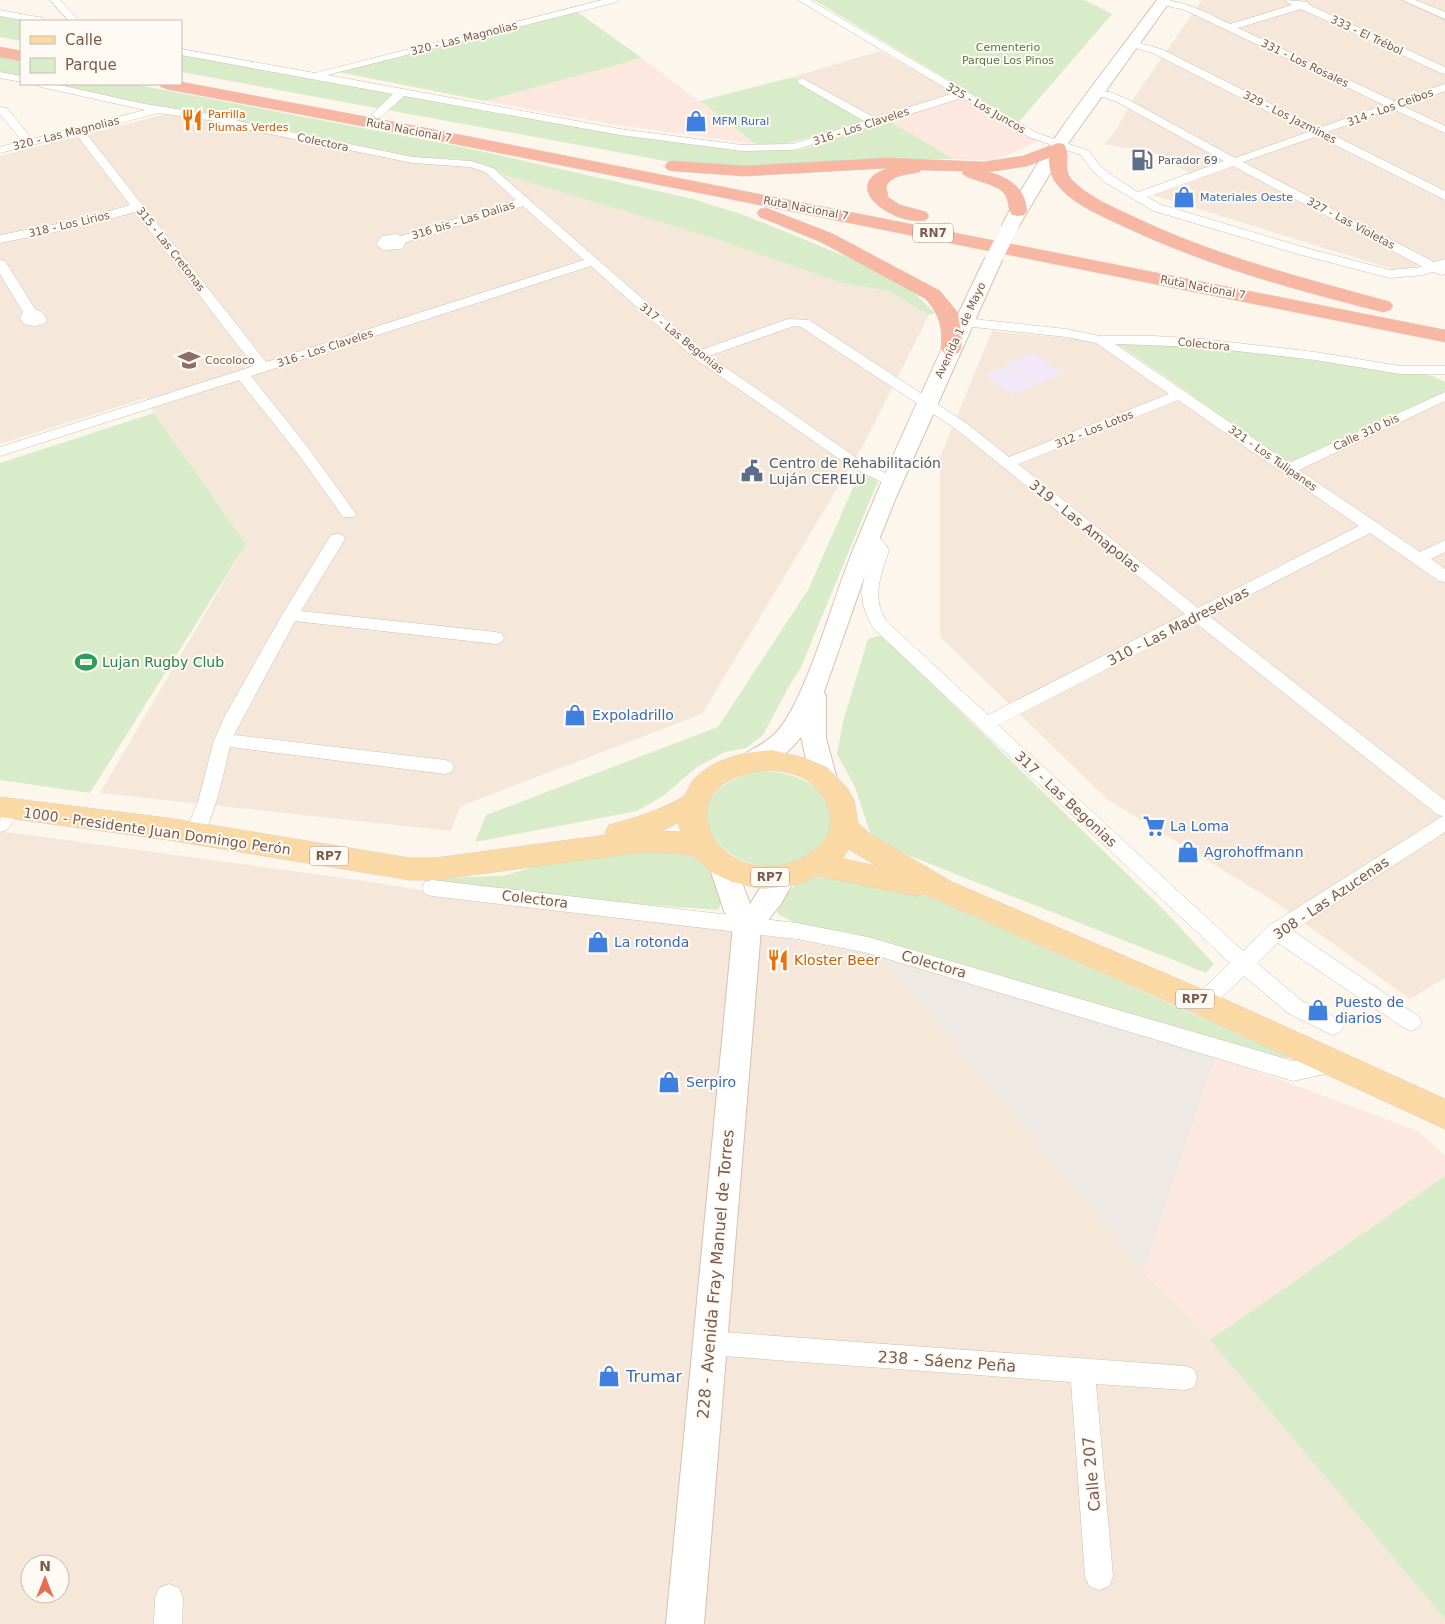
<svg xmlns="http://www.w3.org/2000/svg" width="1445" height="1624" font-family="'DejaVu Sans',sans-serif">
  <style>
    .residential { fill: #f5e8da; fill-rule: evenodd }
    .commercial { fill: #fde8e0 }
    .industrial { fill: #efe9e4 }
    .education { fill: #f3e8fa }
    .green { fill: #d8ecc9 }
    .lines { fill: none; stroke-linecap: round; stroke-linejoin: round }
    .street-casing { stroke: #d1beb0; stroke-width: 1 }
    .secondary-casing { stroke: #d6c0b0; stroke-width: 2 }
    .primary-casing { stroke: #dad1cd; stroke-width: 1 }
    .highway-casing { stroke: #dad1cd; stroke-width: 1 }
    .street { fill: #fff; fill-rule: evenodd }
    .secondary { fill: #fff; fill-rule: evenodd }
    .primary { fill: #fbd9a5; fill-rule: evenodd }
    .highway { fill: #f7b7a3; fill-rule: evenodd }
    .secondary-bridge-casing { stroke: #d6c0b0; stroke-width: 16; stroke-linecap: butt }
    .secondary-bridge { stroke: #fff; stroke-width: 16 }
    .labels { text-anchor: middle; stroke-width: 4; stroke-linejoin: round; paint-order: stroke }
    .far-street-label { font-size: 11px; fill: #7a5c4d; stroke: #fffaf3 }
    .far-park-label { font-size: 11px; fill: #537a41; stroke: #fffaf3 }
    .far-food-label { font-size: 11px; fill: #c56008; stroke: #fffaf3; text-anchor: start }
    .far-shop-label { font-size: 11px; fill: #366cbe; stroke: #fffaf3; text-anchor: start }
    .far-service-label { font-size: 11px; fill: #4e5e75; stroke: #fffaf3; text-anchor: start }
    .far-education-label { font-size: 11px; fill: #785e54; stroke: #fffaf3; text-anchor: start }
    .shield { fill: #fffaf3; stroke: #a28b7f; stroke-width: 1 }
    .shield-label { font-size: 12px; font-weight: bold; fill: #7a5c4d }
    .service-label { font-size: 14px; fill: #4e5e75; stroke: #fffaf3; text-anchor: start }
    .street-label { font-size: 14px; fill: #7a5c4d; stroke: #fffaf3 }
    .leisure-label { font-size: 14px; fill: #27864d; stroke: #fffaf3; text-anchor: start }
    .shop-label { font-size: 14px; fill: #366cbe; stroke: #fffaf3; text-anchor: start }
    .food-label { font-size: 14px; fill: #c56008; stroke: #fffaf3; text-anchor: start }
    .near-street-label { font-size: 16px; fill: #7a5c4d; stroke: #fffaf3 }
    .near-shop-label { font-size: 16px; fill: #366cbe; stroke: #fffaf3; text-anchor: start }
  </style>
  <rect width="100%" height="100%" fill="#fdf6ec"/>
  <path class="residential" d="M1202,0H1445V265L1436,260L1402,272L1153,195L1199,179L1157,154L1104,144L1116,130L1133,99Z
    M880,51L953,92L867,122L793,77Z
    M182,110L361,148L421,158L458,159L483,164L505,175L716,239L841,283L889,291L929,315L865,442L702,714L461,806L451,831L100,793L246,544L154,413L146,398L0,444V156Z
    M992,331L1117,343L1193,398L1445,393V978L1410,999L1272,900L1108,800L940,637V457Z
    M0,831L372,882L466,898L775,936L880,956L1143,1271L1210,1340L1445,1619V1624H0ZM30,1564H60V1594H30Z"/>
  <path class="commercial" d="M642,58L756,144L611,124L485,101Z
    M961,98L1039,141L993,161L954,159L889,121Z
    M1216,1056L1418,1131L1445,1155V1176L1210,1340L1143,1271Z"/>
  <path class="industrial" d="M880,956L1216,1056L1143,1271Z"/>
  <path class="education" d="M1034,353L1063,374L1036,385L1007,364Z
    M1007,366L1034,386L1012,395L985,374Z"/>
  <path class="green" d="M814,0H1085L1112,14L1019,122Z
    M576,11L642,58L485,101L338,72Z
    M0,16L24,21H21V41L0,37Z
    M181,53L731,150H799L889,121L954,159H859L751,168L687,165L181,72Z
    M0,57L21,61V78L0,73Z
    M793,77L867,122L782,145L756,144L700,101Z
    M49,84H133L467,148L693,199L744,215L854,260L912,291L935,313L929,315L889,291L841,283L716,239L505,175L483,164L458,159L421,158L361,148L140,104Z
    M1117,343L1212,347L1433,376L1445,382V393L1289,464Z
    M154,413L246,544L90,793L0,780V463Z
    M860,472L878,481L801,667L788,688L763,735L746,748L725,752L697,767L663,796L637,811L475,842L486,815L718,727L808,590Z
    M882,635L1165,911L1214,964L1206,973L895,850L871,835L855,787L837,754L843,722L868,639Z
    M762,771C792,772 836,785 831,824C829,832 826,841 819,847C748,912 639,795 762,771Z
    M678,848L707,860L723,899L718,910L637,904L431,883L438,878L502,876L573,856Z
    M842,875L894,885L933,898L1289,1057L1282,1061L891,943L843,931L803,927L778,914L777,908C793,879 810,877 842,875Z
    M1445,1176V1619L1210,1340Z"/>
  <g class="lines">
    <g class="street-casing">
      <path id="street" d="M50,0H60L79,21H69Z
        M602,0H619L617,2L327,75L620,129L742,145L793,144L864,121L798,83L797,81L802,78L875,118L954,93L798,0H810L1037,133L1089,151L1100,166L1114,177L1138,192L1224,161L1121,104L1107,98L1092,95L1091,93L1092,91L1110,92L1129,100L1235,158L1308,132L1153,53L1128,46L1127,44L1128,42L1132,41L1161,49L1319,128L1384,105L1185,10L1159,4L1157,2L1158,0C1184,0 1207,13 1230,24L1292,5L1285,0L1308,2L1309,5L1445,67V74L1441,73L1301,9L1238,28L1394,101L1445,84V91L1403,106L1445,126V133L1393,109L1327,132L1445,191V200L1317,136L1243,162L1434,262L1445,259V274L1441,275L1433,272L1423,275L1390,278L1298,254L1154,211L1106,183L1092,170L1081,155L1029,137L962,98L794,150L742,151L620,135L404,96L381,117L377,118L371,115L393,94L181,55V49L315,73ZM1233,166L1423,267L1390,270L1306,248L1162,205L1147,197Z
        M1402,0H1415L1445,12V19Z
        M0,10L43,18L48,21H28L0,16Z
        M0,72L21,76V82L0,78Z
        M36,84H55L145,104L215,115L251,124L413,157L471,161L493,168L701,350L788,319L809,320L966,423L1009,457L1169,394L1096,343L1066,337L964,326L959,325L957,322L959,319L964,318L1066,329L1100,336H1154L1202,339L1315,352L1400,366H1445V374H1400L1315,360L1202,347L1115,344L1289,463L1445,392V401L1299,470L1420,552L1445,540V552L1431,559L1445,569V582L1439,581L1370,533L1209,616L1445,800V832L1293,931L1418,1016L1422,1022L1418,1028L1411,1031L1404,1028L1278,943L1257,963L1302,1001L1340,1020L1344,1026L1340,1032L1333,1035L1326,1032L1288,1013L1244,976L1209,1009L1202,1012L1195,1009L1192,1003L1195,997L1230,963L874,629C855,597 862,583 873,550L861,538L863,534C876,531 883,540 889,550C881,575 871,596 886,621L988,715L1185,614L956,429L801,327L794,326L709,356L861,461L898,479L901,482L898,485H888L851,467L694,358L591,266L251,376L309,449L356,514L353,517H343L299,455L239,380L0,456V447L254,366L135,212L80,227L0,243V235L78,220L130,205L76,134L0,153V147L22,141L0,114V107L7,108L32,139L145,110L41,87ZM159,113L215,121L250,130L413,163L470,167L485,172L516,200L401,236L396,234L382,236L376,244L383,250L402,249L406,242L523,206L584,260L266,362L85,132ZM1178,400L1359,526L1198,608L1018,464ZM1196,623L1438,815L1443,816L1270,925L1243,951L998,725Z
        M0,260L5,261L35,309L43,313L47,320C41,328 32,326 24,324L20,318L23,312L0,274Z
        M337,534L343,535L345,539L301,611L496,632L502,634L504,638L502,642L496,644L295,621L234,735L445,760L451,762L454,767L451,772L445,774L230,747C222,779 216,812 201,840L194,842L187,840L184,835L198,802L214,740L225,716L282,615L331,535Z
        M13,802L20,804L22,809L7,830L0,832C0,819 0,807 13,802Z
        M432,880L797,923L868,937L1293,1061L1335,1054L1343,1056L1346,1063L1343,1070L1293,1081L868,953L797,939L432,896L425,894L422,888L425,882Z
        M709,1331L1185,1366L1194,1369L1197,1378L1194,1387L1185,1390L1096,1384L1113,1576L1109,1586L1099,1590L1089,1586L1085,1576L1071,1382L709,1355L700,1352L697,1343L700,1334Z
        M169,1584L179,1588L183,1598L182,1624H154L155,1598L159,1588Z"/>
    </g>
    <g class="secondary-casing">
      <path id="secondary" d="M1157,0H1171L1067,145L1017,229L1011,230L1005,229L1002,225C1043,145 1104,72 1157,0Z
        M993,255L999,256L1002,260L897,495L865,575L824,692L826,696V738L837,779L833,786L824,789L815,786L808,768L801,737C789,753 764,774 743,768L739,761C745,751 757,748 766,741C778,733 785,722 792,709C818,659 832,602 853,550C893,452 938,356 984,260L987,256Z
        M723,855L733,858L750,904L772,869L782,866L792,869L796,877L781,904L761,929L704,1624H666L733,926L724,911L709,866L713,858Z"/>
    </g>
    <g class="primary-casing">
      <path id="primary" d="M772,750L808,759L827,767L847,788L854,800L858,823L870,834L952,882L1213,994L1445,1099V1129L1191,1012L924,894L916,896L818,876L796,885L763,889L732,882L713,873L694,856L677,853L642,852L435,880H410L168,840L0,817V797L168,818L410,858H435L606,835L605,833L609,825C634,818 659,811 681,798C688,794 689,784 694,779C715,758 744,752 772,750ZM772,770C783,772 795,773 805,779C833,796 842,834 811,853C724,908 647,778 772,770ZM678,823L681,832L662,831ZM849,849L850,850L877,866L843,859Z"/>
    </g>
    <g class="highway-casing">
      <path id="highway" d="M0,47L21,51V61L0,57Z
        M181,82L420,127L1445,330V342L420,137L167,89L161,87L159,84H181Z
        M1058,143L1064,144C1071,155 1062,170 1072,180C1088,197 1113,207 1134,217C1215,256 1303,278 1390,302L1393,306L1390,310L1383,312C1295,290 1205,265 1123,226C1102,216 1077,206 1061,189C1052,179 1049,171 1049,158L1027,166L988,172C1008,177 1026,188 1027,211L1024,215L1018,216L1012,215C1007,208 1010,199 1003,192C993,182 967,180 962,173L964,171L921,170L919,172C907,175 893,174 886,186L888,197L900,205L926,212L929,216L926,220C895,227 836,186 888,168L744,176L674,171L668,170L665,166L668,162L674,161L744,166L887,158L984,162L1023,156Z
        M766,208L833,234L940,291L958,313L962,338L961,349L958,353L951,355L944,353L941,349C943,327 940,316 926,299L821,242L760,217L757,213L760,209Z"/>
    </g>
    <use href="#street" class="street"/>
    <use href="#secondary" class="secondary"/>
    <use href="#primary" class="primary"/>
    <use href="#highway" class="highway"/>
    <g class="secondary-bridge-casing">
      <path id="secondary-bridge" d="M993,260L1011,225"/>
    </g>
    <use href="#secondary-bridge" class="secondary-bridge"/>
  </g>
  <defs>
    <g id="restaurant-bare" transform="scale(1.725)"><path d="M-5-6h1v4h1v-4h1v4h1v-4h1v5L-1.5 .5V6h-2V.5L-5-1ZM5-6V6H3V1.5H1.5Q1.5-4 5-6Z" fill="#e8710a" stroke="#fffaf3" stroke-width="2.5" paint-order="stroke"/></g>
    <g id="shop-bare" transform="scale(1.725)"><path d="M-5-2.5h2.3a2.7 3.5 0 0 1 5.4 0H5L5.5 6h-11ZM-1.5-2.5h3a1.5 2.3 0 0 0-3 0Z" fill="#3f7fe0" stroke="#fffaf3" stroke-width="2.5" paint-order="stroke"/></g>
    <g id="fuel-bare" transform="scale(1.725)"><path d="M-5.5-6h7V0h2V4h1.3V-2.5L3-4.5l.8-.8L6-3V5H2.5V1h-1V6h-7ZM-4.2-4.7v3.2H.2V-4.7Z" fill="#5c6f8a" stroke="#fffaf3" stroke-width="2.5" paint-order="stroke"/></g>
    <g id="school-bare" transform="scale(1.725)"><path d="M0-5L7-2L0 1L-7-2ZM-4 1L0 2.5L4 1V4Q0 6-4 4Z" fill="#8d6e63" stroke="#fffaf3" stroke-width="2.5" paint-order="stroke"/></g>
    <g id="civic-bare" transform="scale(1.725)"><path d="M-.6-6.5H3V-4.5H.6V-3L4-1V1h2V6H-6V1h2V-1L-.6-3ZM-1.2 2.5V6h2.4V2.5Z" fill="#5c6f8a" stroke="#fffaf3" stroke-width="2.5" paint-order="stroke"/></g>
    <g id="stadium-bare" transform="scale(1.725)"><path d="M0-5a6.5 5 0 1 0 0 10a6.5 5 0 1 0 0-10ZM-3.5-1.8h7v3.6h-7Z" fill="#2e9e5b" stroke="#fffaf3" stroke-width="2.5" paint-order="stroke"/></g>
    <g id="supermarket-bare" transform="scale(1.725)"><path d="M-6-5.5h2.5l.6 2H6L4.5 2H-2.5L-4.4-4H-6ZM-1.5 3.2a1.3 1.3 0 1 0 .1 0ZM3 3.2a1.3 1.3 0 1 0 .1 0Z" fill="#3f7fe0" stroke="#fffaf3" stroke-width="2.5" paint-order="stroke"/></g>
  </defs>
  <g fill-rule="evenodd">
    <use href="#restaurant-bare" x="192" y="120"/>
    <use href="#shop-bare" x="696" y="121"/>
    <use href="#fuel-bare" x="1142" y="160"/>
    <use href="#shop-bare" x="1184" y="197"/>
    <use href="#school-bare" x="189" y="360"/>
    <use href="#civic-bare" x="752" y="471"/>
    <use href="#stadium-bare" x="86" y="662"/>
    <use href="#shop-bare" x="575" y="715"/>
    <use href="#supermarket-bare" x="1154" y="826"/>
    <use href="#shop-bare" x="1188" y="852"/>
    <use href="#shop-bare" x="598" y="942"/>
    <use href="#restaurant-bare" x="778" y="960"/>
    <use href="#shop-bare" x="1318" y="1010"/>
    <use href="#shop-bare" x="669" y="1082"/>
    <use href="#shop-bare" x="609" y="1376"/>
  </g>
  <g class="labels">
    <g class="far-street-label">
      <text transform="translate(1367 35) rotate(25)" y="4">333 - El Trébol</text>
      <text transform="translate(464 38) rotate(-14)" y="4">320 - Las Magnolias</text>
      <text transform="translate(1305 63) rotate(26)" y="4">331 - Los Rosales</text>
      <text transform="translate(1390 107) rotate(-20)" y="4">314 - Los Ceibos</text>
      <text transform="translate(986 108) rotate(30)" y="4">325 - Los Juncos</text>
      <text transform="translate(1290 117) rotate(27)" y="4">329 - Los Jazmines</text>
      <text transform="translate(861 126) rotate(-18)" y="4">316 - Los Claveles</text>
      <text transform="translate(409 130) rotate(11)" y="4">Ruta Nacional 7</text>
      <text transform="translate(66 133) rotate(-14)" y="4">320 - Las Magnolias</text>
      <text transform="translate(323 142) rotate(12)" y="4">Colectora</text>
      <text transform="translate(806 208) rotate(11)" y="4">Ruta Nacional 7</text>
      <text transform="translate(463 220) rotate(-17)" y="4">316 bis - Las Dalias</text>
      <text transform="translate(1351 223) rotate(28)" y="4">327 - Las Violetas</text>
      <text transform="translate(69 224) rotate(-13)" y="4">318 - Los Lirios</text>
      <text transform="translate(171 249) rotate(52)" y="4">315 - Las Cretonas</text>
      <text transform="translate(1203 287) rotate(11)" y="4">Ruta Nacional 7</text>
      <text transform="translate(960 330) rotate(-65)" y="4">Avenida 1 de Mayo</text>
      <text transform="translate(682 338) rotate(39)" y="4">317 - Las Begonias</text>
      <text transform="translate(1204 344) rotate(6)" y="4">Colectora</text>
      <text transform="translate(325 348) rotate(-18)" y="4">316 - Los Claveles</text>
      <text transform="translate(1094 429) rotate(-22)" y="4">312 - Los Lotos</text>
      <text transform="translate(1366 432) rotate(-25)" y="4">Calle 310 bis</text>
      <text transform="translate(1273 458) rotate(35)" y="4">321 - Los Tulipanes</text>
    </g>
    <g class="far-park-label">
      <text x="1008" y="51">Cementerio<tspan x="1008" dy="13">Parque Los Pinos</tspan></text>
    </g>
    <g class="far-food-label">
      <text x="208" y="118">Parrilla<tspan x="208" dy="13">Plumas Verdes</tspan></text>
    </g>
    <g class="far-shop-label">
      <text x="712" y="125">MFM Rural</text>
      <text x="1200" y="201">Materiales Oeste</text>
    </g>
    <g class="far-service-label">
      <text x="1158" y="164">Parador 69</text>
    </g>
    <g class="far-education-label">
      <text x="205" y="364">Cocoloco</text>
    </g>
    <g class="shield">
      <rect x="913" y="223.5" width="40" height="19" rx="4"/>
      <rect x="310" y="846.5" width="38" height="19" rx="4"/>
      <rect x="751" y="867.5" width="38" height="19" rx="4"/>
      <rect x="1176" y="989.5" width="38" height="19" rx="4"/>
    </g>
    <g class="shield-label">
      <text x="933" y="237">RN7</text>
      <text x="329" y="860">RP7</text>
      <text x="770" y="881">RP7</text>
      <text x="1195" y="1003">RP7</text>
    </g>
    <g class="service-label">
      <text x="769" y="468">Centro de Rehabilitación<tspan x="769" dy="16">Luján CERELU</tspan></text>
    </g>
    <g class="street-label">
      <text transform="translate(1085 526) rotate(39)" y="5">319 - Las Amapolas</text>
      <text transform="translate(1178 626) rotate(-27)" y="5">310 - Las Madreselvas</text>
      <text transform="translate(1066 799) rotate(43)" y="5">317 - Las Begonias</text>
      <text transform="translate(157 831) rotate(8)" y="5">1000 - Presidente Juan Domingo Perón</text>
      <text transform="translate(1331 898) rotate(-34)" y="5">308 - Las Azucenas</text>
      <text transform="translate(535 899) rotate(7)" y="5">Colectora</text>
      <text transform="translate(934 964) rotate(16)" y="5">Colectora</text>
    </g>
    <g class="leisure-label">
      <text x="102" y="667">Lujan Rugby Club</text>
    </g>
    <g class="shop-label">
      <text x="592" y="720">Expoladrillo</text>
      <text x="1170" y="831">La Loma</text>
      <text x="1204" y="857">Agrohoffmann</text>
      <text x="614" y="947">La rotonda</text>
      <text x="1335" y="1007">Puesto de<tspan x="1335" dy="16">diarios</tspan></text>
      <text x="686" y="1087">Serpiro</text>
    </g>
    <g class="food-label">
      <text x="794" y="965">Kloster Beer</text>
    </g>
    <g class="near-street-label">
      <text transform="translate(715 1274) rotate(-85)" y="6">228 - Avenida Fray Manuel de Torres</text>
      <text transform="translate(947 1361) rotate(4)" y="6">238 - Sáenz Peña</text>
      <text transform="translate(1091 1474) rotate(-95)" y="6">Calle 207</text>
    </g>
    <g class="near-shop-label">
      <text x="626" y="1382">Trumar</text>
    </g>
  </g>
  <rect x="20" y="20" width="162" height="65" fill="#fffaf3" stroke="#cabbb1"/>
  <rect x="30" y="36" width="25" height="8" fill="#fbd9a5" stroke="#cabbb1"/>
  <text x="65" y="45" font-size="15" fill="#7a5c4d">Calle</text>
  <rect x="30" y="58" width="25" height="15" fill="#d8ecc9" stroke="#cabbb1"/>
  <text x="65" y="70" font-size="15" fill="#7a5c4d">Parque</text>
  <g transform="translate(45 1579)"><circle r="24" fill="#fffaf3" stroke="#cabbb1"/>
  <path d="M0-4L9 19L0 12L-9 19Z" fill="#e76f51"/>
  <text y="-8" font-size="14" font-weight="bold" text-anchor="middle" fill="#7a5c4d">N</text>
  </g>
</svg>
